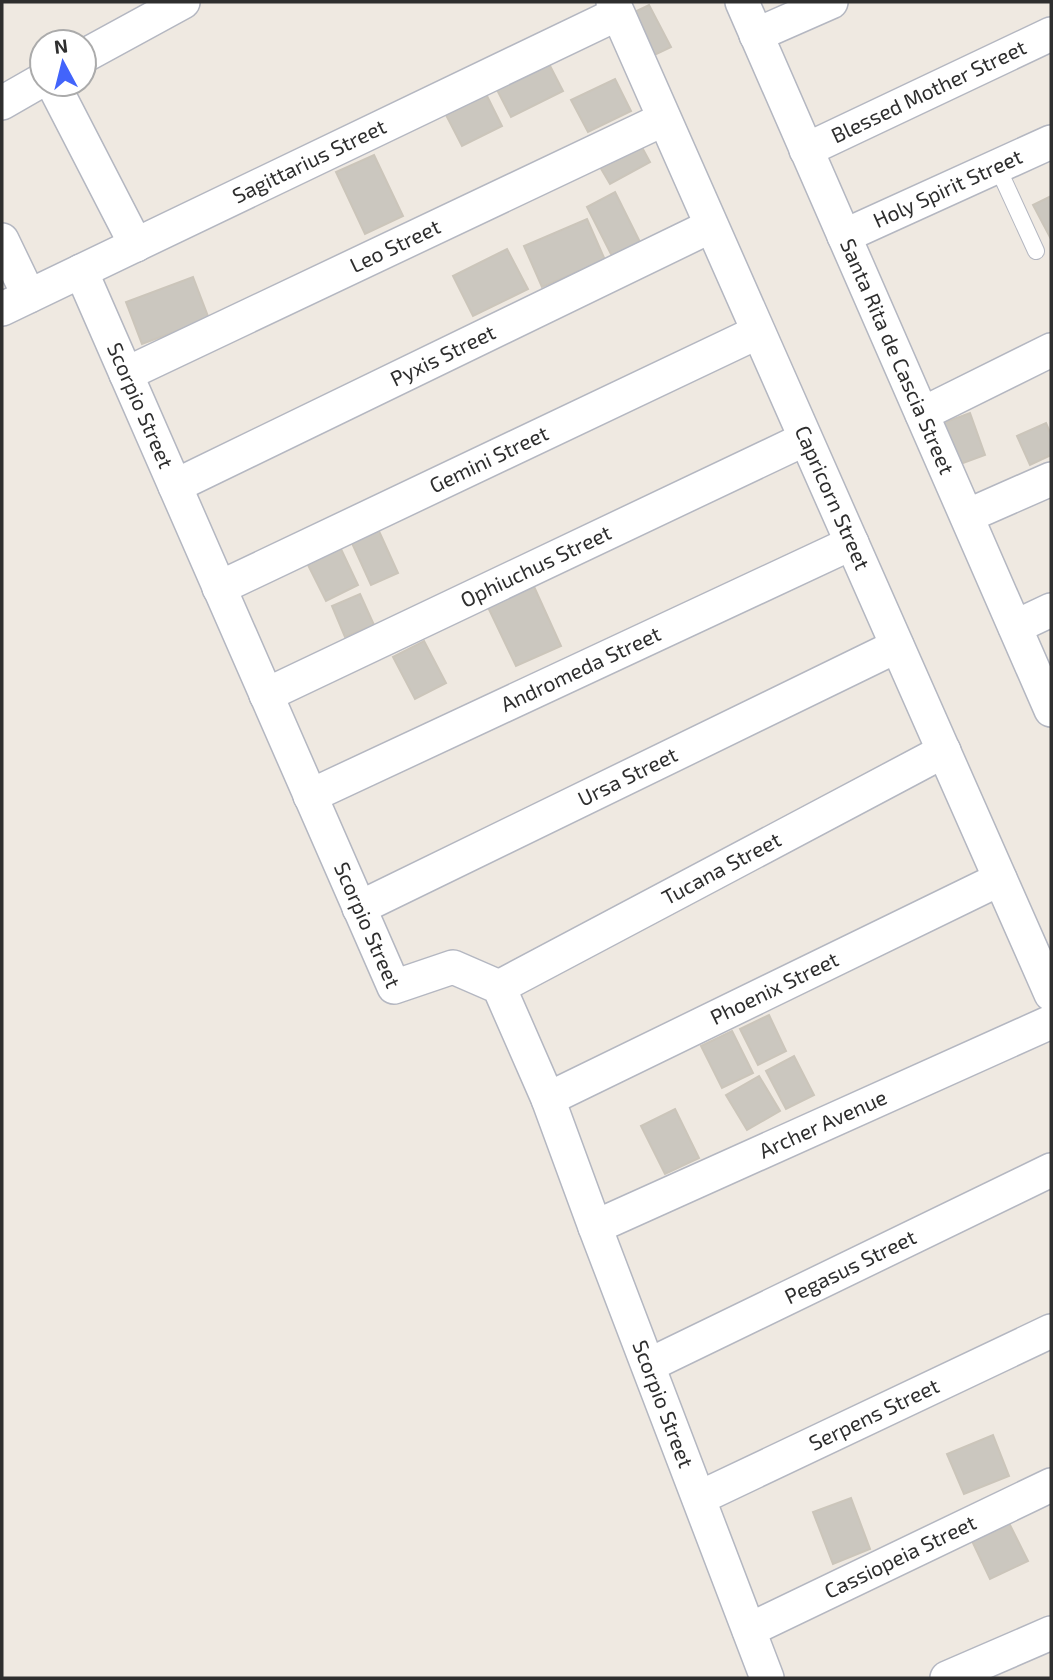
<svg xmlns="http://www.w3.org/2000/svg" width="1053" height="1680" font-family="'Exo 2',sans-serif">
  <style>
    .building { fill: #cbc7bf; stroke: #cbc5ba; stroke-width: 2 }
    .lines { fill: none; stroke-linecap: round; stroke-linejoin: round }
    .lane-casing { stroke: #b4b7c1; stroke-width: 18 }
    .street-casing { stroke: #b4b7c1; stroke-width: 36 }
    .lane { stroke: #fff; stroke-width: 16 }
    .street { stroke: #fff; stroke-width: 33 }
    .labels { text-anchor: middle; stroke-width: 5; stroke-linejoin: round; paint-order: stroke }
    .street-label { font-size: 21px; fill: #2e2e2e; stroke: #fff }
  </style>
  <rect width="100%" height="100%" fill="#efe9e1"/>
  <path class="building" d="M649,5L671,47L648,58L626,16Z
    M547,60L563,91L511,117L495,86Z
    M615,79L631,111L588,132L571,100Z
    M486,94L502,126L462,146L446,115Z
    M638,140L650,162L610,184L597,162Z
    M374,155L403,216L365,234L336,172Z
    M615,192L640,242L612,256L587,207Z
    M1051,196V239L1033,205Z
    M587,219L605,260L542,287L524,246Z
    M507,249L528,289L473,316L453,276Z
    M193,277L209,319L142,344L126,302Z
    M970,413L985,455L955,466L940,424Z
    M1046,423L1051,435V455L1030,465L1017,436Z
    M378,529L398,573L371,585L351,541Z
    M340,547L358,585L326,601L307,563Z
    M531,580L561,646L516,666L485,601Z
    M360,594L374,625L345,637L332,606Z
    M424,641L446,683L415,699L393,657Z
    M769,1015L786,1051L758,1065L740,1029Z
    M732,1031L753,1073L722,1088L701,1046Z
    M794,1056L814,1095L786,1109L766,1071Z
    M759,1076L780,1111L747,1130L726,1095Z
    M675,1109L699,1158L665,1174L641,1126Z
    M993,1435L1009,1476L964,1494L947,1454Z
    M851,1498L870,1549L833,1564L813,1512Z
    M1009,1523L1028,1561L990,1579L972,1541Z"/>
  <g class="lines">
    <g class="lane-casing">
      <path id="lane" d="M997,166L1036,251"/>
    </g>
    <g class="street-casing">
      <g id="street">
        <path id="s1" d="M613,2L1051,994"/>
        <path id="s2" d="M742,2L1051,710"/>
        <path d="M756,35L831,2"/>
        <path d="M84,56L183,2"/>
        <path d="M53,84L136,245"/>
        <path d="M2,103L42,80"/>
        <path id="s3" d="M806,150L1051,34"/>
        <path id="s4" d="M844,236L1051,142"/>
        <path d="M2,240L29,296"/>
        <path id="s5" d="M81,271L394,987L453,967L499,987L548,1099L595,1227L767,1678"/>
        <path id="s6" d="M2,309L617,14"/>
        <path id="s7" d="M126,374L664,119"/>
        <path d="M922,414L1051,350"/>
        <path id="s8" d="M175,486L711,226"/>
        <path d="M967,516L1051,479"/>
        <path id="s9" d="M219,588L758,332"/>
        <path d="M1015,627L1051,610"/>
        <path id="s10" d="M266,695L805,439"/>
        <path id="s11" d="M310,796L852,543"/>
        <path id="s12" d="M359,908L897,646"/>
        <path id="s13" d="M499,987L944,751"/>
        <path id="s14" d="M548,1099L1000,879"/>
        <path id="s15" d="M595,1227L1051,1022"/>
        <path id="s16" d="M649,1365L1051,1170"/>
        <path id="s17" d="M699,1498L1051,1331"/>
        <path id="s18" d="M749,1630L1051,1485"/>
        <path d="M947,1678L1051,1633"/>
      </g>
    </g>
    <use href="#lane" class="lane"/>
    <use href="#street" class="street"/>
  </g>
  <g class="labels">
    <g class="street-label">
      <text dy="7" stroke="none"><textPath href="#s3" startOffset="136">Blessed Mother Street</textPath></text>
      <text dy="7" stroke="none"><textPath href="#s6" startOffset="341">Sagittarius Street</textPath></text>
      <text dy="7" stroke="none"><textPath href="#s4" startOffset="114">Holy Spirit Street</textPath></text>
      <text dy="7" stroke="none"><textPath href="#s7" startOffset="298">Leo Street</textPath></text>
      <text dy="7" stroke="none"><textPath href="#s8" startOffset="298">Pyxis Street</textPath></text>
      <text dy="7" stroke="none"><textPath href="#s2" startOffset="387">Santa Rita de Cascia Street</textPath></text>
      <text dy="7" stroke="none"><textPath href="#s5" startOffset="147">Scorpio Street</textPath></text>
      <text dy="7" stroke="none"><textPath href="#s9" startOffset="299">Gemini Street</textPath></text>
      <text dy="7" stroke="none"><textPath href="#s1" startOffset="542">Capricorn Street</textPath></text>
      <text dy="7" stroke="none"><textPath href="#s10" startOffset="299">Ophiuchus Street</textPath></text>
      <text dy="7" stroke="none"><textPath href="#s11" startOffset="299">Andromeda Street</textPath></text>
      <text dy="7" stroke="none"><textPath href="#s12" startOffset="299">Ursa Street</textPath></text>
      <text dy="7" stroke="none"><textPath href="#s13" startOffset="252">Tucana Street</textPath></text>
      <text dy="7" stroke="none"><textPath href="#s5" startOffset="714">Scorpio Street</textPath></text>
      <text dy="7" stroke="none"><textPath href="#s14" startOffset="252">Phoenix Street</textPath></text>
      <text dy="7" stroke="none"><textPath href="#s15" startOffset="250">Archer Avenue</textPath></text>
      <text dy="7" stroke="none"><textPath href="#s16" startOffset="224">Pegasus Street</textPath></text>
      <text dy="7" stroke="none"><textPath href="#s5" startOffset="1342">Scorpio Street</textPath></text>
      <text dy="7" stroke="none"><textPath href="#s17" startOffset="194">Serpens Street</textPath></text>
      <text dy="7" stroke="none"><textPath href="#s18" startOffset="168">Cassiopeia Street</textPath></text>
    </g>
  </g>
  <rect width="1053" height="1680" fill="none" stroke="#2e2e2e" stroke-width="7"/>
  <g transform="translate(63 63) rotate(353)"><circle r="33" fill="#ffffff" stroke="#ababab" stroke-width="2"/>
  <path d="M0-5L12 26L0 18L-12 26Z" fill="#4264fb"/>
  <text y="-10" font-size="19" font-weight="bold" text-anchor="middle" fill="#2e2e2e">N</text>
  </g>
</svg>
